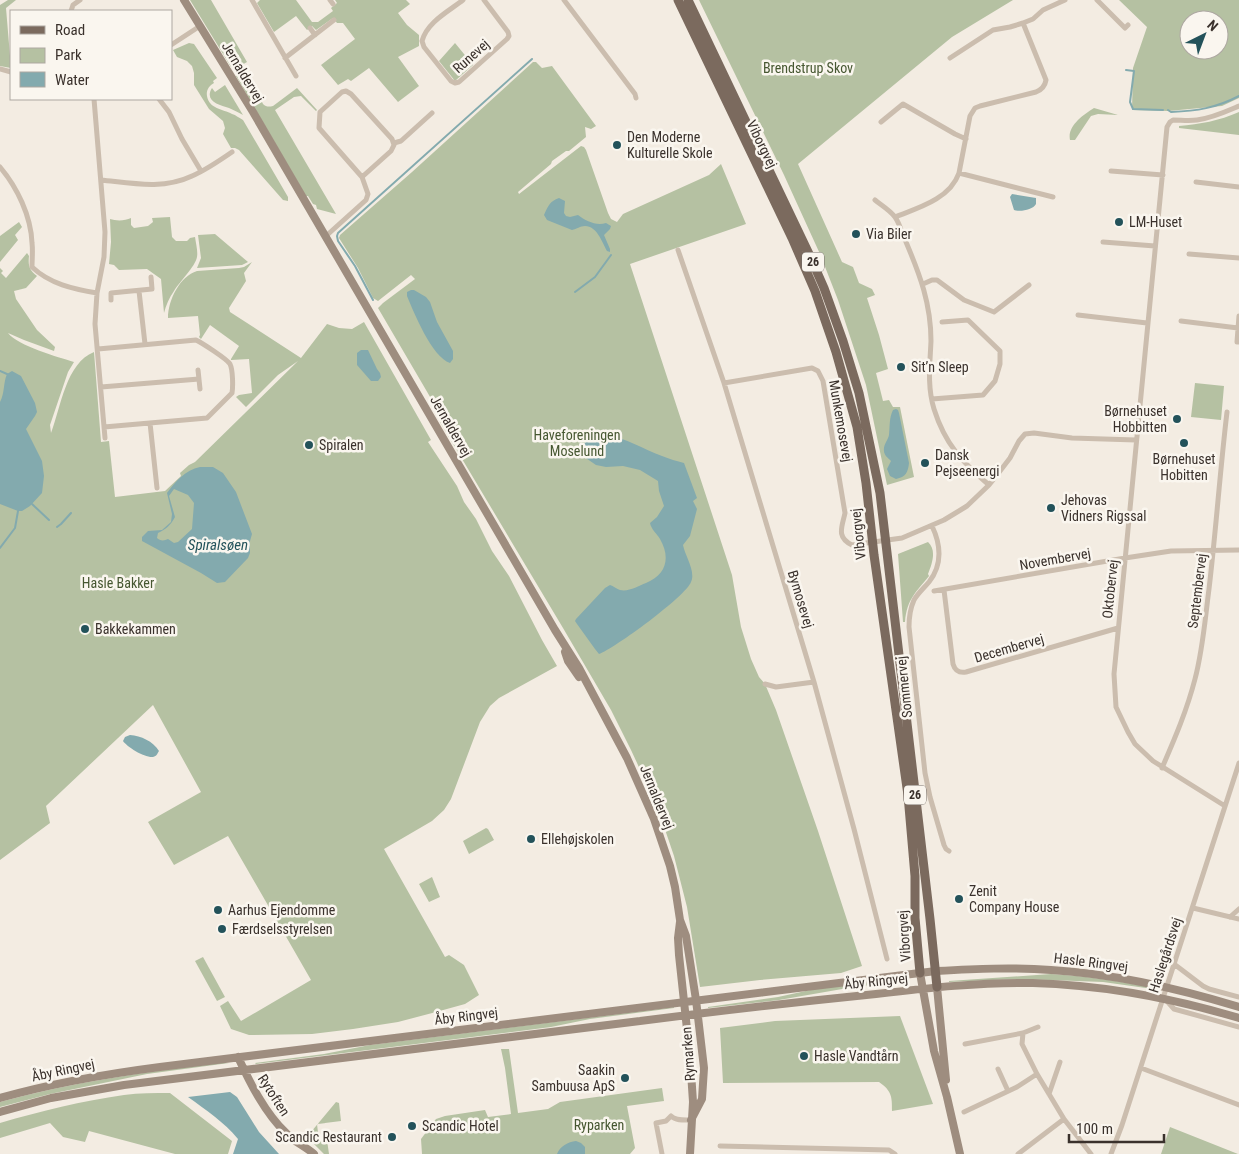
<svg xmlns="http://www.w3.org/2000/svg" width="1239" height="1154" font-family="'Roboto Condensed',sans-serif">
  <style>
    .green { fill: #b5c1a2; fill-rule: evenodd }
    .water { fill: #83aaae; fill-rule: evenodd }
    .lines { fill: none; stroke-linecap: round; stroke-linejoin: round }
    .stream { stroke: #83aaae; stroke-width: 2 }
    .street { stroke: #cbbdae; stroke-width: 5 }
    .secondary { stroke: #9e8d7f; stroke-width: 8 }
    .primary { stroke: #7b6a5e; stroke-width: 9 }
    .poi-dot { fill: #23525a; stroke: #faf6ef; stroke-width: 2 }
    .labels { text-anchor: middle; stroke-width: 5; stroke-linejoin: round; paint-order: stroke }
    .shield { fill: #faf6ef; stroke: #746c66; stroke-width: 1 }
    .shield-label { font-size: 12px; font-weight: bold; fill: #3a312c }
    .street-label { font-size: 14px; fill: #3a312c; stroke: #faf6ef }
    .park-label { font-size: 14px; fill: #465731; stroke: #faf6ef }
    .poi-label { font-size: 14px; fill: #3a312c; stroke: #faf6ef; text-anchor: start }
    .water-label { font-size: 15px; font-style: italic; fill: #23525a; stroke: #faf6ef }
  </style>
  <rect width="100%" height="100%" fill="#f3ece2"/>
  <path class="green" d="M8,0H16L6,8L11,68L0,66V5Z
    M190,0H211L247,62L240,66L231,67Z
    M260,0H296L312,22H318L333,11L331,8L337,3L335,0H406L410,4L398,13L407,25L419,35V46L398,57L419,86L398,102L369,68L351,81L348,79L338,85L321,65L355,39L343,23H337L333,18L316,30L312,26L307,30L296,16L274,32L257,3Z
    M699,0H1013L952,37L798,164L842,262L853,267L859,283L872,289L875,295L867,298L879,335L888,369L876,373L883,401L889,400L893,407H900L914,477L887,485L866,385L838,300L820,254L784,175Z
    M1119,0H1239V98L1222,106L1168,111L1132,110L1133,68L1147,27ZM1189,20H1219V50H1189Z
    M189,43L194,44L217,78L213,81L214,83C209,86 206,90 207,96C209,109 223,109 232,114C236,115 239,118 243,120L288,197V201L283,200L239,150L235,148H231L223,134L225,128L223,121L209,109L194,85V73L192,66L187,61L177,57L173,50Z
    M455,43L473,65L455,81L439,61Z
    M533,62H536L542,68L552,66L596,126L591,129L585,127L586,137L569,151H566L552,161L551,164L518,192L519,194L581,146L584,147L586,150L608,213L611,219L617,222L623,214L709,175L721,164L746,224L630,264L732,575L741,627L751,659L759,677L765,684L776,710L818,831L862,966L841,973L760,980L700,987L687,907L674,856L657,806L631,750L611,710L563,628L440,422L443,419L378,308L383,303L415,279L411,275L378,301L373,298L358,268L339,238L340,235L412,172Z
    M245,67L263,104C266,107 269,107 273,106L297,88L317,110L316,111L301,96L294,97L275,110L336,214L317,209L316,205L313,204L308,196H306L236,76Z
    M225,85L243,115C239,113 234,110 229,108C219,105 204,101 212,88L215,92Z
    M1094,108L1118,115L1098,114L1091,116L1075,140H1070C1067,126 1083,115 1094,108Z
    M1239,112V135L1179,128V126C1200,124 1219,121 1239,112Z
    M170,217L172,237L176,241H187L190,238L195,237C196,244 198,251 197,257C195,267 180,281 174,291C169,298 166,305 164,313L161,279L147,269L119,270L114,265L109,264L111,242L110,219C116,221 125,221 131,218V225L134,228L148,226L153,222L152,218Z
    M19,222L22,227L15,235L18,240L0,262V236Z
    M215,234L248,262L242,265L197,268L201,258L198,235Z
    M27,253L29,256C28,265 29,270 37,276L26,288L14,291L16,299L37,330L55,347L54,351L24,340L8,333C18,346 58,357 74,362L68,372L50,425L51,433C61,407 66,363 94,352L101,442L109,441L115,497L165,491L181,476L180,473L189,465L195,462L298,361L278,375L246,407L236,397L239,395L252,393L249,359L231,360V359L239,346L210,325L201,339L199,337L200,335L198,316L168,318C168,300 180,276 197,271L239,268L244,267L252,262L244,273L246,281L229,308L230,312L301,358L327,324L339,328L352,329L364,322L431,440L428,442L457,486L464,502L476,519L492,551L509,576L542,640L557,666L499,698L490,706L480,722L451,799L444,810L432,821L384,849L445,957L449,955L464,965L479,995L465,1004L436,1012L398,1022L353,1029L312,1034L249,1035L231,1029L220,1006L228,1001L241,1021L311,980L228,836L174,865L148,822L201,792L153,705L46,806L50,823L0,860V268L3,271L1,273L6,278Z
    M1195,383L1224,386L1221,420L1191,417Z
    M928,542C937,550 932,564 928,574L929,576C916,592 907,599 905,622H903L898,554Z
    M486,828L488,829L494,840L469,854L463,841Z
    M432,877L440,897L429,902L419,884Z
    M203,957L225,997L217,1001L195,961Z
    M1051,974C1086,976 1120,981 1154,988L1153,989L1103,982L1050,980L1015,979L949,982V981Z
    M906,978L907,980L848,988L779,1000L708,1008V1007L778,997L815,989Z
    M674,1007V1008L590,1019L551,1027L256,1064L255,1063L324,1054L370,1045Z
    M900,1016L933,1104L892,1111C892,1097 892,1091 879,1082L723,1083L720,1028L775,1021Z
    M501,1049H509L518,1113L548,1109L560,1102L662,1088L664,1101L627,1106L635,1148L630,1154H422L421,1139L436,1119L445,1116L485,1110L488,1117L511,1114L505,1068Z
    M219,1063H229L147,1074L50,1094L0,1107V1102C72,1082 145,1072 219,1063Z
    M170,1093L232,1141L228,1154H175L89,1131L85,1142L63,1137L50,1123L0,1138V1123C41,1111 82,1101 124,1095C139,1093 155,1093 170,1093Z
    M336,1102L339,1103L341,1121L317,1124L319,1141L327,1140L329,1154H324L311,1141V1132Z
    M1170,1127L1238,1154H1161Z"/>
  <path class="water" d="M1012,194L1036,198V204C1033,210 1020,212 1014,210L1010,197Z
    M559,198L565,201L564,213L566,216L570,217L578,215C586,221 596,226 606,223L611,226L610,229L604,235L610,249V252L607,251C602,242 597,226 585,226C580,226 577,229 572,230L547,220L544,215C548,206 550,201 559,198Z
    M411,290H414L426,297L430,302L437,322L453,351V359L450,363C432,357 414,313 407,296V292Z
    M361,350H368L377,369L380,373L381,377L378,381H371L357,365V353Z
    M12,371L21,376L35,403L37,412L35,416L26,429L42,461L44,476L42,493L30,506L22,511H18L0,504V402C5,393 3,383 7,374Z
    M896,409L898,410L899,413L909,463C908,472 906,477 896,479L890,476L887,469L891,461C888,458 884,455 884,451C883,445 888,440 889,435C890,426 889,418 893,410Z
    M606,435C626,438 643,449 662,456C669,459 677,461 684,463L697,498L693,501L697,509L690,536L683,545C685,556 696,571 691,582C686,596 614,649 599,654L595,649L577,624L575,621L576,619L605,588L610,585C613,586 617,589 620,590C629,592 638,586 646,583C666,575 671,558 660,539C657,534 651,529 650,523L657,517L664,506L659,491L658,481L640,470L623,466L606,467L596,465L577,452L578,448C587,440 595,437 606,435Z
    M200,467H213L223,473L236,492L252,534L250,541V553L248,558L225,582L217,583L201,573L142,541V537L148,531L162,530L171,522L172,514L167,493C176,481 185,470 200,467ZM174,489L188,495L194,503L192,529L178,542L174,543L168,539C164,541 160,541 157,538L158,533C165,530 171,525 175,517L169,496Z
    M130,735C141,736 153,741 159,751C157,754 157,756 153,757C145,758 127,747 123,741L125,737Z
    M230,1092L237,1097L259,1132L279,1154H233L238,1139C224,1122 206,1110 188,1097Z
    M576,1141L581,1143L585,1147V1154H557C560,1146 568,1142 576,1141Z"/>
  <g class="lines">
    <path class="stream" d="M1126,70L1134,71L1130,102L1133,109L1163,110
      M1168,110L1171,112C1197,111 1216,108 1239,96
      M575,292L595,277L611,255
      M373,300L355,266L338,241L337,236L338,233L532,59
      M0,371L7,374
      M32,504L49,520
      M57,527L61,524L71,513
      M0,548L15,528L18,511"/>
    <path class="street" d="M252,0L296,76
      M330,0L333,4
      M463,0C449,11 427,22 422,41L424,47L451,81L455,83L459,82L507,39L509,36L508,32L484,0
      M564,0L635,94L636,98
      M1097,0L1125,28L1128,25
      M71,11L73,5L80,0
      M310,28L315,35
      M171,45L200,26
      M285,58L334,20
      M950,58L993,30L1010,27L1023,23L1033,19L1043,10L1065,0
      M0,69L11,72
      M94,99L105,232L104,257L97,293L95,324L105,438
      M159,99L169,112L182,139L201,171
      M881,122L903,104L955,134L966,139
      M394,143L401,141L432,113
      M0,167C17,187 31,216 32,243C33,251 32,259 32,267C50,284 73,289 97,293
      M1111,171L1163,175
      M959,173L1053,197
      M101,180C131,183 163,190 192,176C206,170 219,161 232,152
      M1196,182L1239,187
      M875,200C881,205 890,210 895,217C900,224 902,234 906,242C920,275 931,304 931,341C930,364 927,386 934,409C945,444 962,462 989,485
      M895,217C918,208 950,199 959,173L970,116L975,108L980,106L1036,92C1041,90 1045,86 1046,80L1023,23
      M326,236L366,200L368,194L362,177L391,151L394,145L392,139L351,94L346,91L342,92L320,112L319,128L362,177
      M1103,242L1155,246
      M678,250L724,383L814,682L854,829L887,959
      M1189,254L1239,258
      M923,284L932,280H937L964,300L994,312L1029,285
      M139,291L145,344
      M111,300V293L152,289L151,277
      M1078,315L1147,323
      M1239,316L1237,342H1239
      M1181,321L1238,328
      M98,349L196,340C202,343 227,359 230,364C233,370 233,387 232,393L207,418L104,427
      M198,370L200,389
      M724,383L812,368L818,371L823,381L845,513C842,527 836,537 852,545L902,538L944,520L967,506L989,485L997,475L1010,458L1019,441L1025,434L1034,433L1072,438L1136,440
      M101,387L199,379
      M932,399L983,395L995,381L1000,364V351L968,320L942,322
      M150,423L157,488
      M932,526C941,545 943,564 929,582C924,588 918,593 914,600C910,609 909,618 909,627L925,773L930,797L944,845L946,849L949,851
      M944,590L953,664C955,671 959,673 966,672L1118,628
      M934,591L1125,558L1171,551L1239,550
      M765,684L776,687L814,682
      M1162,768C1175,738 1187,710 1195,679C1203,649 1205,619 1209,589C1216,530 1220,471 1227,412
      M1225,806L1153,761L1135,744L1128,732L1116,707L1114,674L1167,127L1170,122L1173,120C1181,120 1189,121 1197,120C1212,118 1225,112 1239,106
      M1193,908L1239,919
      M1230,917L1239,909
      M1174,964L1203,986L1209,989L1239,997
      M1166,1000L1174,1009L1239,1027
      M1023,1033L1022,1044L1037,1074L1064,1119L1091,1154
      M965,1044L1023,1033L1038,1027
      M1141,1068L1239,1105
      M998,1069L1008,1091
      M1049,1094L1060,1062
      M964,1112L1017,1087L1037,1074
      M720,1146L889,1150L895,1154
      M662,1154L656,1123L666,1121L671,1116C676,1121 685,1120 691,1120
      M1018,1154L1064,1119
      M1111,1154L1122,1125L1239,763"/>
    <path class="secondary" d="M184,0L253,112L555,630L579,668L627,758L654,819L670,866L675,887L680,920L686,936L689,955L696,1000L704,1068L702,1099L691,1120
      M565,652L568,661L579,677
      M680,922L678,938L679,955L690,1057L693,1102L690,1154
      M920,973L934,1051L947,1097L960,1154
      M937,987L946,1080
      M238,1057C250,1083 265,1113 286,1133C294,1142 305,1146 314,1154
      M0,1098C53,1083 106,1074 160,1067L936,971C974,969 1013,967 1051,970C1116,974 1177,988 1239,1007
      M0,1112L51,1098L124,1085C296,1063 468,1042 640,1021C718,1011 797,1002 876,994C928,988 981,982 1033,983C1103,985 1172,998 1239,1018"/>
    <path class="primary" d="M678,0L792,238L815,291L836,352L857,427L866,483L874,555L908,795L915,876V918L920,973
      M688,0L809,254L824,288L843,341L859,393L880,493L930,919L937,987"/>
  </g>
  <g class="poi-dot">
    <circle cx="617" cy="145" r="5"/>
    <circle cx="1119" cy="222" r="5"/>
    <circle cx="856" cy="234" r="5"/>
    <circle cx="901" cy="367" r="5"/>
    <circle cx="1177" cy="419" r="5"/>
    <circle cx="1184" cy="443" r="5"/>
    <circle cx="309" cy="445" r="5"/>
    <circle cx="925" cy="463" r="5"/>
    <circle cx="1051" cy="508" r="5"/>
    <circle cx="85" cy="629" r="5"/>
    <circle cx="531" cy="839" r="5"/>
    <circle cx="959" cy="899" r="5"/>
    <circle cx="218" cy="910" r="5"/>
    <circle cx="222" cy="929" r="5"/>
    <circle cx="804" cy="1056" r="5"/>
    <circle cx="625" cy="1078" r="5"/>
    <circle cx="412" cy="1126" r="5"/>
    <circle cx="392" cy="1137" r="5"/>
  </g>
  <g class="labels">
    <g class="shield">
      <rect x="802" y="252.5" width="22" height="19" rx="4"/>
      <rect x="904" y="785.5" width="22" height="19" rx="4"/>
    </g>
    <g class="shield-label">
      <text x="813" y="266">26</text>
      <text x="915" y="799">26</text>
    </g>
    <g class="street-label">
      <text transform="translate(471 56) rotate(-42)" y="5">Runevej</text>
      <text transform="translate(243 72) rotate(59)" y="5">Jernaldervej</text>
      <text transform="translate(762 144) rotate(64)" y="5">Viborgvej</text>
      <text transform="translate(841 421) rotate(80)" y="5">Munkemosevej</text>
      <text transform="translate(451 426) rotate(60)" y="5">Jernaldervej</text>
      <text transform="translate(858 534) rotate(-96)" y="5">Viborgvej</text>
      <text transform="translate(1055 559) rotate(-10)" y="5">Novembervej</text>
      <text transform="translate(1110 589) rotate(-84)" y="5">Oktobervej</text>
      <text transform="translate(1197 591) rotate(-83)" y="5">Septembervej</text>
      <text transform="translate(801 599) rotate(73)" y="5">Bymosevej</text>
      <text transform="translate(1009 648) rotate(-16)" y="5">Decembervej</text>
      <text transform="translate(904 687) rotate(-96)" y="5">Sommervej</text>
      <text transform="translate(657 797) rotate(68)" y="5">Jernaldervej</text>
      <text transform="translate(904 936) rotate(-94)" y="5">Viborgvej</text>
      <text transform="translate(1165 955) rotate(-72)" y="5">Haslegårdsvej</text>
      <text transform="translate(1091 962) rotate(7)" y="5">Hasle Ringvej</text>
      <text transform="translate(876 981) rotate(-6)" y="5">Åby Ringvej</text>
      <text transform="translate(466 1016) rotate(-7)" y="5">Åby Ringvej</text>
      <text transform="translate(688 1054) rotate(-94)" y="5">Rymarken</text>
      <text transform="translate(63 1070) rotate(-12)" y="5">Åby Ringvej</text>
      <text transform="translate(274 1095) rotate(57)" y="5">Rytoften</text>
    </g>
    <g class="park-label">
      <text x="808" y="73">Brendstrup Skov</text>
      <text x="577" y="440">Haveforeningen<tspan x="577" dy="16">Moselund</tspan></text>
      <text x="118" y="588">Hasle Bakker</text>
      <text x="599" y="1130">Ryparken</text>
    </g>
    <g class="poi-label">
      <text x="627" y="142">Den Moderne<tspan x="627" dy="16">Kulturelle Skole</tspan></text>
      <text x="1129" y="227">LM-Huset</text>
      <text x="866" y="239">Via Biler</text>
      <text x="911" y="372">Sit’n Sleep</text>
      <text x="1167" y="416" text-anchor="end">Børnehuset<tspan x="1167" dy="16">Hobbitten</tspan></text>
      <text x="319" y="450">Spiralen</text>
      <text x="935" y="460">Dansk<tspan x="935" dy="16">Pejseenergi</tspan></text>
      <text x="1184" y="464" text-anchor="middle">Børnehuset<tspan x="1184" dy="16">Hobitten</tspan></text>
      <text x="1061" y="505">Jehovas<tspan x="1061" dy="16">Vidners Rigssal</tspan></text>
      <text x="95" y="634">Bakkekammen</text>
      <text x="541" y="844">Ellehøjskolen</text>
      <text x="969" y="896">Zenit<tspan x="969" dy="16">Company House</tspan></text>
      <text x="228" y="915">Aarhus Ejendomme</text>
      <text x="232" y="934">Færdselsstyrelsen</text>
      <text x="814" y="1061">Hasle Vandtårn</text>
      <text x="615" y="1075" text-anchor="end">Saakin<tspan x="615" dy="16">Sambuusa ApS</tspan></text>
      <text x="422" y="1131">Scandic Hotel</text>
      <text x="382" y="1142" text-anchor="end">Scandic Restaurant</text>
    </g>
    <g class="water-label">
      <text x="218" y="550">Spiralsøen</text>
    </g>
  </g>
  <rect x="10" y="10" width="162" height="90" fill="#faf6ef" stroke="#ada7a1"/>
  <rect x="20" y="26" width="25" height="8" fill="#7b6a5e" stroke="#ada7a1"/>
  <text x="55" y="35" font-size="15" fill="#3a312c">Road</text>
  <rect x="20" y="48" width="25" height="15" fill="#b5c1a2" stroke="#ada7a1"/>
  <text x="55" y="60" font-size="15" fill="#3a312c">Park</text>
  <rect x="20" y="72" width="25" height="15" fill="#83aaae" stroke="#ada7a1"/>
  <text x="55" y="85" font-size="15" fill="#3a312c">Water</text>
  <g transform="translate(1204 35) rotate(42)"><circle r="24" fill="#faf6ef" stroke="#ada7a1"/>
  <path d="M0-4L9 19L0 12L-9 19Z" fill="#23525a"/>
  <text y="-8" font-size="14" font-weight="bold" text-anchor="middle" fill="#3a312c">N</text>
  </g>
  <path d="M1069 1134v8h95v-8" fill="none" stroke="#3a312c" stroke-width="2.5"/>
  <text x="1076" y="1134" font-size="15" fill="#3a312c" stroke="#faf6ef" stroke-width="4" paint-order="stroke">100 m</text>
</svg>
